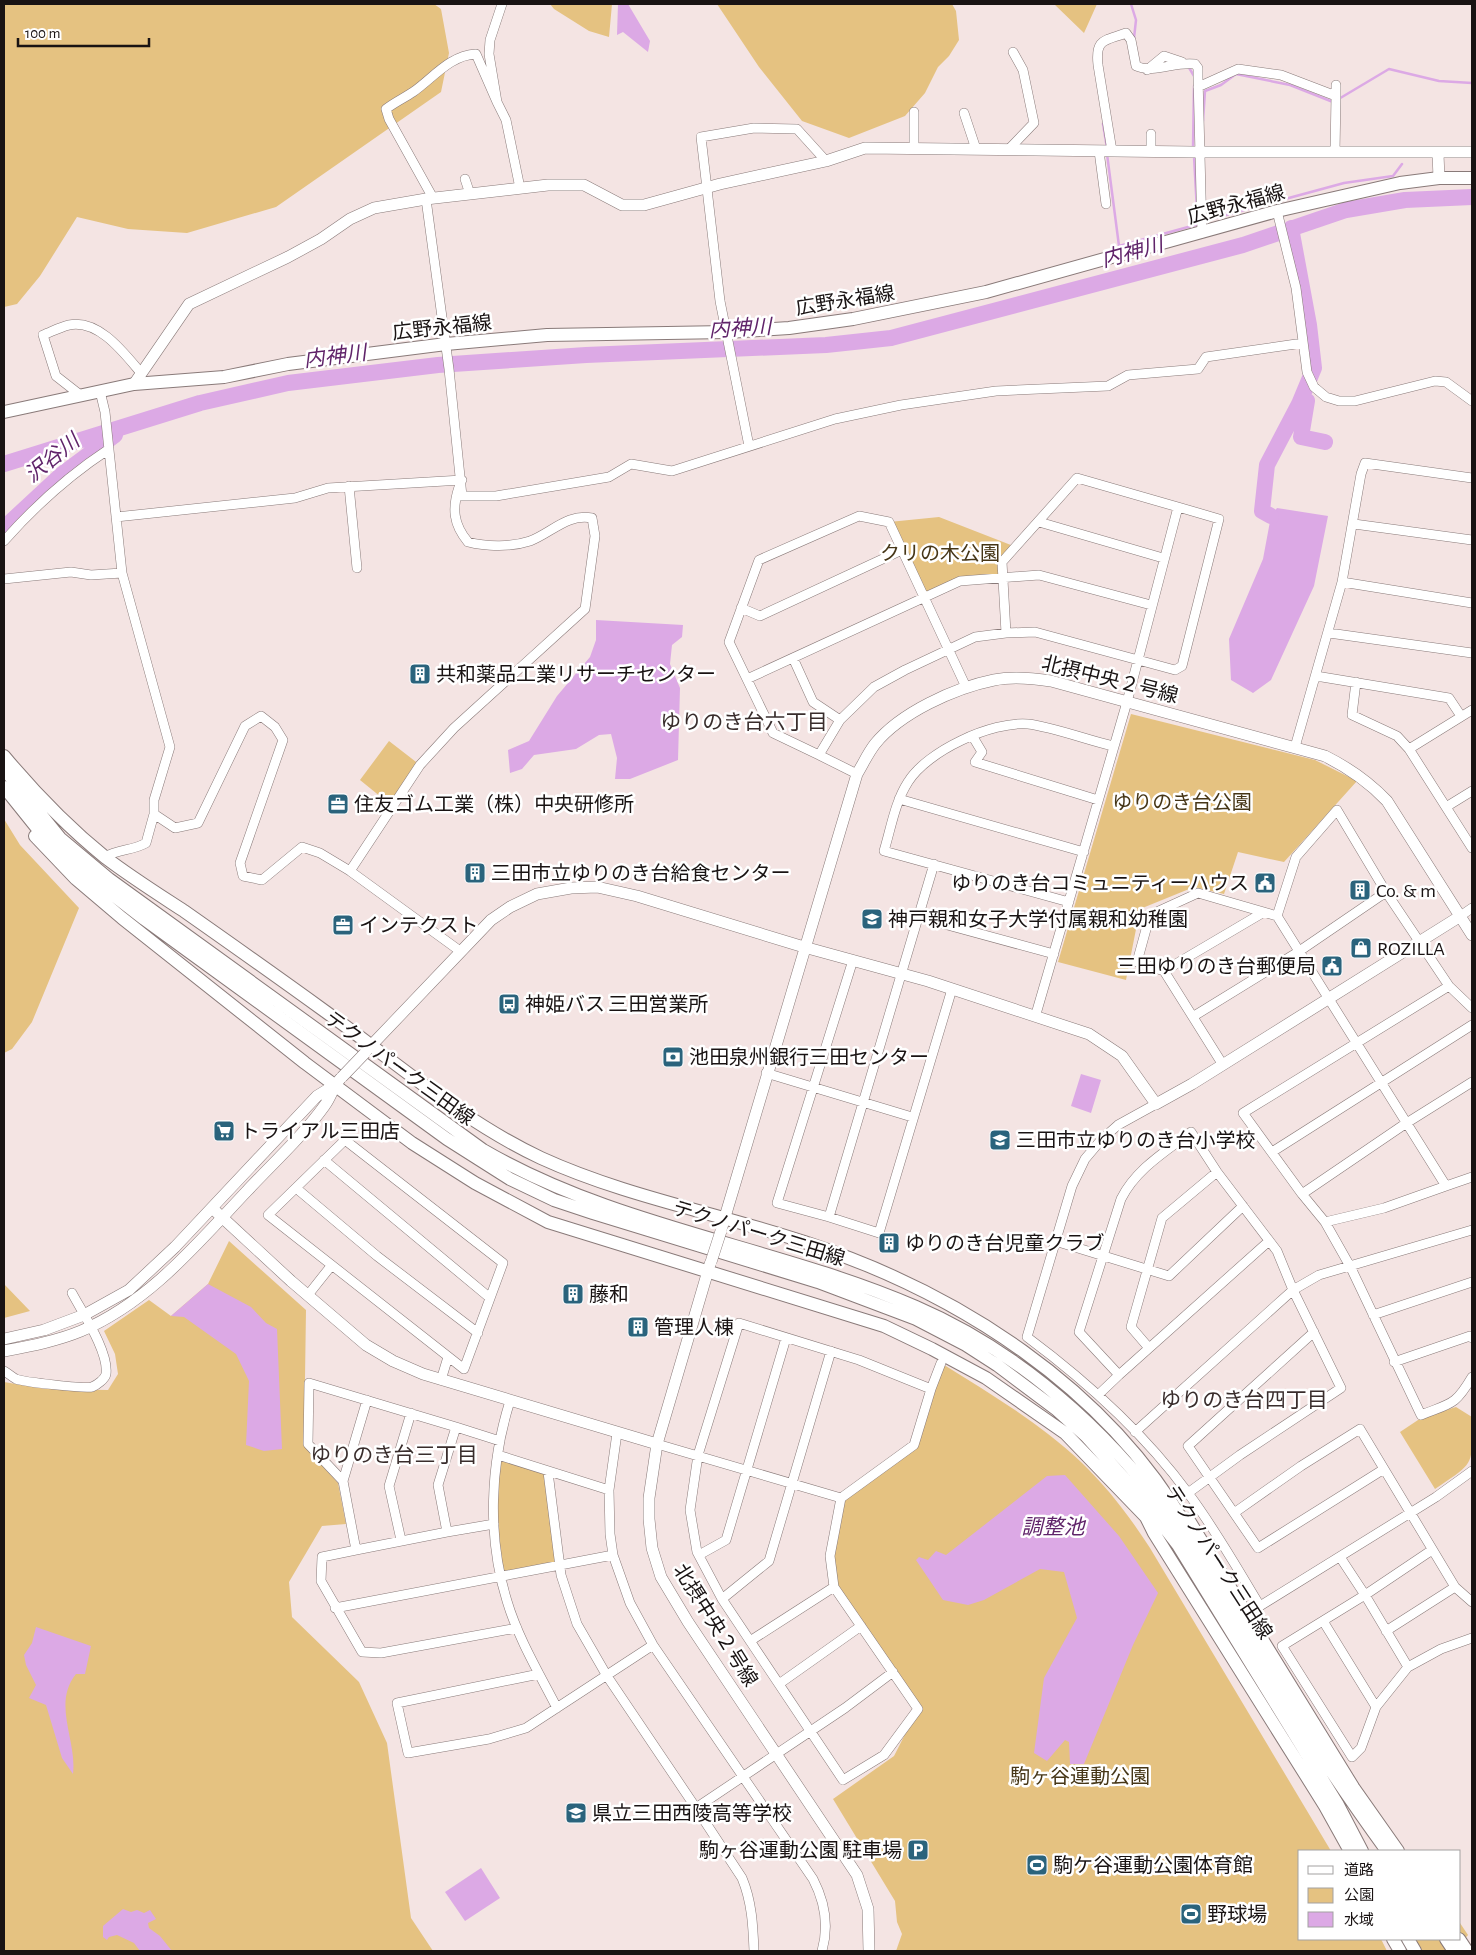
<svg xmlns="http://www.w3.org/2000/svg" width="1476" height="1955" font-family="'Alegreya Sans','Noto Sans JP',sans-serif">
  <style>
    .green { fill: #e5c281 }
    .water { fill: #dca9e5 }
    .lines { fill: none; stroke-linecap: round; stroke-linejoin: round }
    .stream { stroke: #dca9e5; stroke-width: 2.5 }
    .river { stroke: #dca9e5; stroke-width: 16 }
    .minor-casing { stroke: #897a79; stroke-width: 10 }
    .tertiary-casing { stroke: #897a79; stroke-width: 12 }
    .secondary-casing { stroke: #897a79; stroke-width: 14 }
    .minor { stroke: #fff; stroke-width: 9 }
    .tertiary { stroke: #fff; stroke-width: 11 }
    .secondary { stroke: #fff; stroke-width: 12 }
    .tertiary-bridge-casing { stroke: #897a79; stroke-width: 12; stroke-linecap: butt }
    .tertiary-bridge { stroke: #fff; stroke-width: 11 }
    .labels { text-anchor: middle; stroke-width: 5; stroke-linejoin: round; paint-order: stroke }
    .street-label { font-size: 20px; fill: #191313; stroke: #fff }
    .park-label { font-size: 20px; fill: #463617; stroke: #fff }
    .poi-label { font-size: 20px; fill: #191313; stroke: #fff; text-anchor: start }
    .water-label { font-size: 21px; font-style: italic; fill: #60246a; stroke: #fff }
    .neighbourhood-label { font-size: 21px; fill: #392d2c; stroke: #fff }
  </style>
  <rect width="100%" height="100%" fill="#f4e4e3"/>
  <path class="green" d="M4,4H434L441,9L449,53L441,92L276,207L187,233L128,229L77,217L40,276L17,304L4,307Z
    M550,4H612L609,37L589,31L554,9Z
    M717,4H952L956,11L959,40L949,56L938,67L925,93L905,116L849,138L802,121L759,67Z
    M1054,4H1097L1084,33Z
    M939,517L1016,547L1002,562L1003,578L960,581L924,597L889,522Z
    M1131,714L1315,760L1357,781L1284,862L1238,852L1224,894L1194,887L1140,909L1126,980L1058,962Z
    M389,741L420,765L392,806L360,780Z
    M4,819L20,845L79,908L32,1022L12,1049L4,1053Z
    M229,1241L306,1310L304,1446L338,1483L346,1524L322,1526L289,1582L292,1617L359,1682L387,1743L411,1918L433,1951H4V1382L45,1389L108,1390L118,1374L115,1354L104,1331L149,1300L171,1316L208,1284Z
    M4,1284L30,1311L4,1318Z
    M941,1363C989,1393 1040,1423 1081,1462C1108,1488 1130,1517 1150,1548L1331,1851H1300V1939H1381L1387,1951H896L902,1934L897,1922L895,1901L833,1799L894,1756L918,1709L834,1587L830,1556L841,1498L914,1445Z
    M1456,1407L1472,1417C1472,1467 1476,1461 1435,1489L1400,1432L1421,1418Z
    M498,1455L548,1472L559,1565L501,1577L494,1524Z
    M1460,1923L1468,1935L1455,1951H1403L1413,1939H1460Z"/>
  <path class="water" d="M618,4H628L650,41L648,52L623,32L617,35Z
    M1277,508L1328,516L1314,586L1271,680L1253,693L1231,680L1229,639L1263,559L1271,516Z
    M596,620L683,625L682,637L672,645L670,664L680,688L678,760L630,779H615L617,758L611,734L599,735L576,749L534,755L522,769L510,773L508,750L529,741L557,696L590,657L596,640Z
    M1081,1074L1101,1080L1091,1113L1071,1106Z
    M208,1284L251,1307L266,1323L277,1329L282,1449L264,1451L246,1445L249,1381L236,1354L184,1317L171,1316Z
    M1065,1475L1119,1536L1158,1593L1133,1645L1084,1764H1070L1069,1742L1065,1740L1047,1761L1034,1753L1044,1678L1077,1618L1064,1572L1040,1569L984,1600L968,1605L943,1600L916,1560L919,1557L928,1560L936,1551L946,1555L1047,1476Z
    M36,1627L91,1646L85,1674H76C52,1704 77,1740 73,1774L62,1758L46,1705L29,1698L36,1685L26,1665L24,1655L32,1643Z
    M481,1868L500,1898L465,1921L445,1892Z
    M123,1909L131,1912L137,1910L144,1913L150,1910L156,1919L148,1923L149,1928L160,1936L172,1951H140L134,1943L117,1935L109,1937L107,1940L103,1937V1926Z"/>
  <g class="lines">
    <path class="stream" d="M1131,4L1136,20L1134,38
      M1188,66L1194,76
      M1337,100L1389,69L1439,81L1472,83
      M1203,121L1205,91L1221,85L1236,74L1290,85L1333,102
      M1103,124L1107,148
      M1193,148L1194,86
      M1107,154L1119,246L1199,224
      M1194,156L1197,211
      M1204,221L1344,183L1393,176L1402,164"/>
    <path class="river" d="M1305,400L1307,401L1301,437L1325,442
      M4,464L200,403L288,383L438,365L586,355L826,345L891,338L1243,245L1346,210L1405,200L1472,197
      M1271,516L1262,511L1267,465L1299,404L1314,368L1309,325L1291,228
      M4,528L61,475L115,435"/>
    <g class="minor-casing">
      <path id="minor" d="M502,4L490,40L489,54L497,102L506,120L520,188
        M1147,70L1164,56L1182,62
        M1198,87L1238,69L1281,75L1336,96L1335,152
        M1336,96V85
        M914,112V148
        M964,113L976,149
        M1151,134V151
        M1009,149L1034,123L1023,70L1013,52
        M1099,151L1106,204
        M1112,151L1098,65C1095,38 1105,41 1126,33L1131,40L1136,66C1154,74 1175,61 1195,64L1198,68V77L1202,233
        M465,179L470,194
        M433,198L389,119L386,109C395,102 404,98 413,92C432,79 450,55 476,54L497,102
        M426,199L449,369L462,496H496L609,477L631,464L672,471L835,419L901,405L996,391L1108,386L1128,375L1198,369L1206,357L1303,343
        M1277,211L1296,288L1307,372L1314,387L1326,397L1339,401H1355L1435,381L1446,382L1472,401
        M100,391L105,412L122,573L170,747L154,800V814L175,828L198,823L245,726L261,716L275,727L283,740L240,863L243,876L262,880L302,847L320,853L350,871L460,951
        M79,394L56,376L43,335C51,332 60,327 69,325C99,319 124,353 141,373
        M749,446L720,301L701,137L754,128L797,129L826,161
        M349,486L357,568
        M116,517L295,498L328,488L462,480
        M1039,522L1163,558
        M1354,524L1472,540
        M4,541C34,507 71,474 109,449
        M4,579L71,572L91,575L122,573
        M1342,582L1472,603
        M741,608L760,616L902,550
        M1006,633L1035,632L1175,670L1182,666L1219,519L1178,507
        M1329,633L1472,653
        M793,658L813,702L840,720
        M1316,676L1449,698L1461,716
        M747,679L960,581L1039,575L1151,605
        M1356,682L1352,715L1397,736L1409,749L1472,848
        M973,737L982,752L975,762L1098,800
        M1295,747L1342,582L1361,474L1365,463L1472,478
        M1409,749L1472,710
        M819,755L773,733L729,642L759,560L859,516L889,522L966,687
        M857,774L819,755L840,720L874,687L905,670L975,637L1006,633L1002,562L1077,478L1178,507L1127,702L1036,1014
        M899,799L1084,852
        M1446,807L1472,791
        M105,857C118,849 132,851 146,843L154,814
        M350,871L420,765L454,728L585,609L595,536L592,518C568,513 551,533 530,541C512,547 487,547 468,542C453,524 452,508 459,487
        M1069,902L884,851C891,828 895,802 908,782C927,751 992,721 1028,724C1053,727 1087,740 1113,746
        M1277,916L1296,857L1337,810L1386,892L1449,986L1472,1008
        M918,917L1054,954
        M1459,917L1472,908
        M853,960L777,1203L829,1217L934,864
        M1164,971L1264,912
        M1449,986L1243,1113L1302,1194L1325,1222L1351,1268L1421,1415C1451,1403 1455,1406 1472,1377
        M1194,1016L1298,952L1386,892
        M1223,1065L1164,971L1137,962L1150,915L1198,893L1277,916L1446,1186L1384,1208L1325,1222
        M766,1073L912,1117
        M1156,1104L1118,1125L1101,1140L1085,1159L1072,1186L1027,1337C1086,1381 1144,1433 1188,1493C1215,1529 1237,1568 1260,1606L1436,1497L1472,1471
        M345,1140L503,1263L464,1369L268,1215Z
        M1272,1152L1472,1025
        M324,1160L490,1298
        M1446,1186L1472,1177
        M296,1188L377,1256L478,1333
        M1302,1194L1405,1124L1472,1082
        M829,1217L879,1233L952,989
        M1055,1241L1169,1276L1243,1206
        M308,1295L331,1266
        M1373,1315L1472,1282
        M1314,1332L1188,1446L1258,1548L1384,1469
        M1149,1348L1131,1327L1162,1218L1217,1172
        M1394,1362L1470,1336L1472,1338
        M4,1371C8,1373 12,1377 16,1379C23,1382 87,1389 92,1387C97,1385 105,1379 106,1374C109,1352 82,1312 72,1293
        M1119,1375L1269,1241
        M441,1380L448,1357
        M931,1389L859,1360L739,1323L698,1455L690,1510L697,1552L722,1599L843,1780L884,1755L918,1709L834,1587L830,1556L841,1498L914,1445L931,1389L941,1363
        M1098,1395L1119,1375L1079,1332L1121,1199C1136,1169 1165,1152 1191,1132L1217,1172L1277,1251L1293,1290L1341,1388L1240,1455L1188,1493
        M510,1401C490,1464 487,1537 507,1601C518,1638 539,1673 557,1708
        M456,1427L500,1441
        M1135,1432L1293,1290L1319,1275L1472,1230
        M617,1433L609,1490L610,1534L613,1555L630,1603L653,1645L813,1879C825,1902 829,1926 822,1951
        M657,1444L841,1498
        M498,1455L609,1490
        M548,1472L561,1575L577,1624L607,1676L696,1808L845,1708L893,1672
        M343,1481L367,1400
        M1234,1513L1301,1466L1360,1429L1455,1587L1472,1602
        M494,1524L447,1532L438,1485L456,1427L309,1383L308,1444L343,1481L356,1550L322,1557L321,1581L362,1652L381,1653L517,1628
        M401,1540L389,1486L411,1413
        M356,1550L447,1532
        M699,1555L726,1540L786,1338
        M1340,1557L1365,1595L1282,1646L1352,1757L1361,1748L1376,1707L1408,1667L1441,1649L1472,1638
        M722,1599L769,1561L831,1351
        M335,1608L613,1555
        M1323,1621L1376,1707
        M1386,1631L1455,1587
        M750,1641L834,1587
        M1408,1667L1365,1595L1432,1550
        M539,1674L397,1703L408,1753L489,1739L526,1728L653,1645
        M779,1684L861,1626
        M696,1808L742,1878C752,1902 753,1926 754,1951"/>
    </g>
    <g class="tertiary-casing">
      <path id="tertiary" d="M1438,154L1439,178
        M134,384L189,304L288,257L321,239L350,219L374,208L426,199L548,185H584L622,205H644L720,184L826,161L865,148L1193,152H1472
        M366,1051L491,920L510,907L537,894L571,888L597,887L637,896L804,947L928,981L1089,1034L1122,1056L1156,1104L1192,1084L1459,917
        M212,1208L291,1281L366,1345L393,1361L423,1374L657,1444
        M722,1227L857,774C863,764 868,753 875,744C900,713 954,688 994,680C1012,676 1032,678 1051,681L1325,756C1349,768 1368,781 1387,801L1472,935
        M710,1264L657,1444L649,1498V1519L652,1548L661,1577L688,1622L857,1875L868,1909L869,1951
        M4,1339L44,1330L84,1315L129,1290L175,1247L317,1096L335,1085
        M4,1351C30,1346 57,1341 81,1331C149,1302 196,1245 246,1192C272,1164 303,1136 325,1105C331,1097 333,1087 340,1079"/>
    </g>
    <g class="secondary-casing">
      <path id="secondary" d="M4,412L134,384L224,377L288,364L446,344L547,335L727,332L789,328L853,319L986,292L1277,211L1400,183L1439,178H1472
        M4,756C34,792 69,828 106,858C131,877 158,894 184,911C231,944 279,978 326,1012C396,1062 462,1121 541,1158C624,1196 717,1213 804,1242C957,1292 1107,1387 1189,1531
        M4,769L60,838L109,879L483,1150C617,1228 775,1246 916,1307C1032,1357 1127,1449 1196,1553C1229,1603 1258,1656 1290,1707C1320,1756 1353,1804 1387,1851
        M4,787L41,833L81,870L144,919L447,1139L510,1179L554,1200L593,1213L818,1282L916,1319L966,1345L997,1365L1057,1410L1086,1436L1139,1495L1178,1545L1338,1805L1362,1851
        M35,836L76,879L122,918L305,1063L412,1143L475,1183L548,1222L884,1326L932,1349L986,1378L1065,1433L1146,1517L1154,1533L1325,1806L1350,1851
        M1188,1519L1353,1787
        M1348,1780L1398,1851
        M1393,1939L1400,1951
        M1408,1939L1415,1951
        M1446,1939L1454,1951
        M1459,1939L1467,1951"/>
    </g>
    <use href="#minor" class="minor"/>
    <use href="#tertiary" class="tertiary"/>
    <use href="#secondary" class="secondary"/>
    <g class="tertiary-bridge-casing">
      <path id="tertiary-bridge" d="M342,1077L365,1053
        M711,1262L721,1231"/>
    </g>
    <use href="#tertiary-bridge" class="tertiary-bridge"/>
  </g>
  <defs>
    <g id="building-square" transform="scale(1.125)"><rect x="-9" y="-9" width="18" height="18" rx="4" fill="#2a637c" stroke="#fff"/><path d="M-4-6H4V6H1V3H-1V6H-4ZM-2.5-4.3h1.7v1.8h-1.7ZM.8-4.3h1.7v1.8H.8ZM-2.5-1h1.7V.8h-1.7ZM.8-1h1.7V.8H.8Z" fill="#fff"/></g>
    <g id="office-square" transform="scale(1.125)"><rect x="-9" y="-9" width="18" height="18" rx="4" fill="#2a637c" stroke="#fff"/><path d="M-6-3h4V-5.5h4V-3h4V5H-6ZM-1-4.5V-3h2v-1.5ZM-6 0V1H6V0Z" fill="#fff"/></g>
    <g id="civic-square" transform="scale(1.125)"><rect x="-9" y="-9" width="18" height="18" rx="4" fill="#2a637c" stroke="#fff"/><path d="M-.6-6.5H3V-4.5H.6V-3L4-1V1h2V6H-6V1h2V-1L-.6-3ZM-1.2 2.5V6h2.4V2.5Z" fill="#fff"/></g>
    <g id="school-square" transform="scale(1.125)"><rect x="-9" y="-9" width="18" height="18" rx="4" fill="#2a637c" stroke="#fff"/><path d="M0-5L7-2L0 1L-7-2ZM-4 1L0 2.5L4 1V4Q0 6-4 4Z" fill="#fff"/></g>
    <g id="shop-square" transform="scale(1.125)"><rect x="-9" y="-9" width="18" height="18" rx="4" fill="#2a637c" stroke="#fff"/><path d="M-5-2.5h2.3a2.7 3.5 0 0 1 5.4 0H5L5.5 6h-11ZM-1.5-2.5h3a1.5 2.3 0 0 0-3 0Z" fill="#fff"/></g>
    <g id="bus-square" transform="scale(1.125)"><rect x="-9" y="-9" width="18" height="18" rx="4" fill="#2a637c" stroke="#fff"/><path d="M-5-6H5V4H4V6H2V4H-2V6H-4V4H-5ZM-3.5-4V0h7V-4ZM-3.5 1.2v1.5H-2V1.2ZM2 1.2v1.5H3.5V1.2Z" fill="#fff"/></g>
    <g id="bank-square" transform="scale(1.125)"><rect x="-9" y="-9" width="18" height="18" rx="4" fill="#2a637c" stroke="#fff"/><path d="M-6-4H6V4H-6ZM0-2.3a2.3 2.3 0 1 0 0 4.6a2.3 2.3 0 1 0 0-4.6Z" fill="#fff"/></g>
    <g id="supermarket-square" transform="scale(1.125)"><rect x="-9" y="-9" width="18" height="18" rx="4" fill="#2a637c" stroke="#fff"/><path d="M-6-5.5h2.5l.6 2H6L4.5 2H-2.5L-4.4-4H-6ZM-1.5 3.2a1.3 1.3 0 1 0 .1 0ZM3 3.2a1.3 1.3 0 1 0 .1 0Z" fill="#fff"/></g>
    <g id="parking-square" transform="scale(1.125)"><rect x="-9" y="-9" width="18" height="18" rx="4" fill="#2a637c" stroke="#fff"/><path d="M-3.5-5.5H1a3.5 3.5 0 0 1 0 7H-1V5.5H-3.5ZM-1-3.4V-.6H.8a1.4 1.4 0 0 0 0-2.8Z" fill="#fff"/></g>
    <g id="stadium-square" transform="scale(1.125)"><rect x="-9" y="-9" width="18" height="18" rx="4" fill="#2a637c" stroke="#fff"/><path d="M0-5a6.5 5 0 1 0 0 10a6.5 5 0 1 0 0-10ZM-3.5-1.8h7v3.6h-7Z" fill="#fff"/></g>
  </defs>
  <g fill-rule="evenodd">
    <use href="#building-square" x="420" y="674"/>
    <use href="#office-square" x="338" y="804"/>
    <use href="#building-square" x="475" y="873"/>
    <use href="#civic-square" x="1265" y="883"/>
    <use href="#building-square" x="1360" y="890"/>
    <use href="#school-square" x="872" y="919"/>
    <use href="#office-square" x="343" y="925"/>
    <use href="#shop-square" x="1361" y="948"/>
    <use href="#civic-square" x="1332" y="966"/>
    <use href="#bus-square" x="509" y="1004"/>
    <use href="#bank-square" x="673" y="1057"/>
    <use href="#supermarket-square" x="224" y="1131"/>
    <use href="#school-square" x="1000" y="1140"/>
    <use href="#building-square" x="889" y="1243"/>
    <use href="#building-square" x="573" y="1294"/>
    <use href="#building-square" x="638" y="1327"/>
    <use href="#school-square" x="576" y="1813"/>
    <use href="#parking-square" x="918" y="1850"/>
    <use href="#stadium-square" x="1037" y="1865"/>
    <use href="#stadium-square" x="1191" y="1914"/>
  </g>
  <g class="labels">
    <g class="street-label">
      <text transform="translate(1236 204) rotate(-15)" y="7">広野永福線</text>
      <text transform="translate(845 300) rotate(-9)" y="7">広野永福線</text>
      <text transform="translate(442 327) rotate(-6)" y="7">広野永福線</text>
      <text transform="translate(1110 679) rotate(14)" y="7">北摂中央２号線</text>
      <text transform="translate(400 1068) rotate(36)" y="7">テクノパーク三田線</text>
      <text transform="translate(759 1233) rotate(17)" y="7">テクノパーク三田線</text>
      <text transform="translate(1219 1562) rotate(57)" y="7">テクノパーク三田線</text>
      <text transform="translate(716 1625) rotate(58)" y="7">北摂中央２号線</text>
    </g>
    <g class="park-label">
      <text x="940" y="560">クリの木公園</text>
      <text x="1182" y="809">ゆりのき台公園</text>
      <text x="1080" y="1783">駒ヶ谷運動公園</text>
    </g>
    <g class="poi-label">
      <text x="436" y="681">共和薬品工業リサーチセンター</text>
      <text x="354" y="811">住友ゴム工業（株）中央研修所</text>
      <text x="491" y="880">三田市立ゆりのき台給食センター</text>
      <text x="1249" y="890" text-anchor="end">ゆりのき台コミュニティーハウス</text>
      <text x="1376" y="897">Co. &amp; m</text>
      <text x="888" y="926">神戸親和女子大学付属親和幼稚園</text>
      <text x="359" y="932">インテクスト</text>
      <text x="1377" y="955">ROZILLA</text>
      <text x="1316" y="973" text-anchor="end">三田ゆりのき台郵便局</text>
      <text x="525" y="1011">神姫バス 三田営業所</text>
      <text x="689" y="1064">池田泉州銀行三田センター</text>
      <text x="240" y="1138">トライアル三田店</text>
      <text x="1016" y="1147">三田市立ゆりのき台小学校</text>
      <text x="905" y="1250">ゆりのき台児童クラブ</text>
      <text x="589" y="1301">藤和</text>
      <text x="654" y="1334">管理人棟</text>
      <text x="592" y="1820">県立三田西陵高等学校</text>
      <text x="902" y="1857" text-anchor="end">駒ヶ谷運動公園 駐車場</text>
      <text x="1053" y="1872">駒ケ谷運動公園体育館</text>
      <text x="1207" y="1921">野球場</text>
    </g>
    <g class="water-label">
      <text transform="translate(1132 252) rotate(-15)" y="7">内神川</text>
      <text transform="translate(740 328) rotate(-3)" y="7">内神川</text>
      <text transform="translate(335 356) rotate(-7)" y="7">内神川</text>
      <text transform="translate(52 458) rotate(-39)" y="7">沢谷川</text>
      <text x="1053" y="1534">調整池</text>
    </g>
    <g class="neighbourhood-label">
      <text x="744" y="729">ゆりのき台六丁目</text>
      <text x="1244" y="1407">ゆりのき台四丁目</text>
      <text x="394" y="1462">ゆりのき台三丁目</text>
    </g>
  </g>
  <rect width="1476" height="1955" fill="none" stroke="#191313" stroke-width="10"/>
  <rect x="1298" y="1850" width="162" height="90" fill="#ffffff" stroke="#a3a1a1"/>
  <rect x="1308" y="1866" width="25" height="8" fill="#ffffff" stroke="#a3a1a1"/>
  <text x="1344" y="1875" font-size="15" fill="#191313">道路</text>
  <rect x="1308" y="1888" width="25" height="15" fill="#e5c281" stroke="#a3a1a1"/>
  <text x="1344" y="1900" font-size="15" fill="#191313">公園</text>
  <rect x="1308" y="1912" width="25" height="15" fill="#dca9e5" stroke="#a3a1a1"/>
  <text x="1344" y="1925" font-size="15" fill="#191313">水域</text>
  <path d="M18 38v8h131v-8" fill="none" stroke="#191313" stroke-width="2.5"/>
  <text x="25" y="38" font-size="15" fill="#191313" stroke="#ffffff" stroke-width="4" paint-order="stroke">100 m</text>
</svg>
